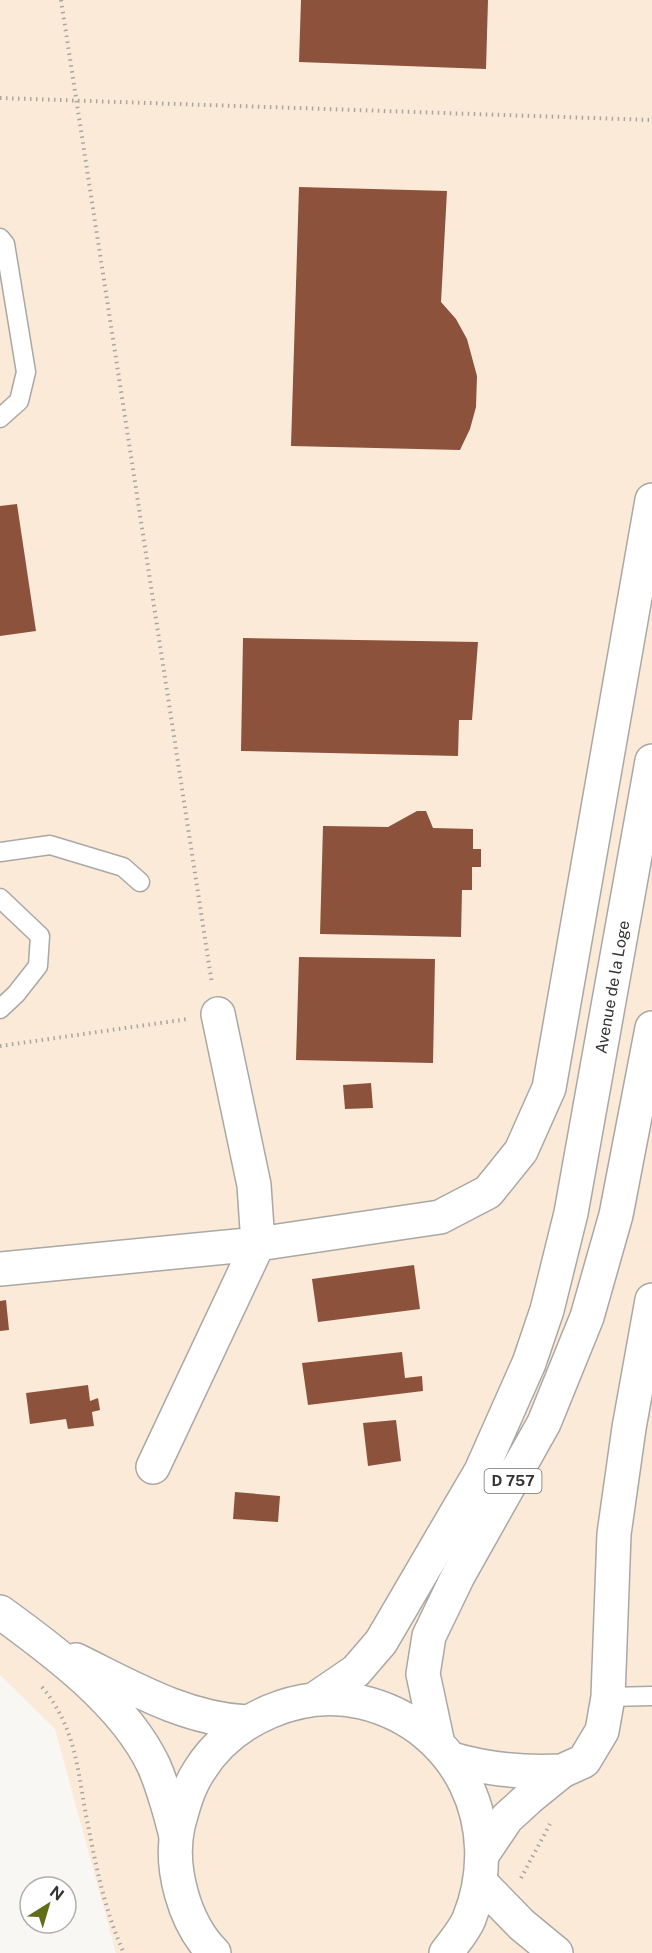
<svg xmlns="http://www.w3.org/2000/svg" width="652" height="1953" font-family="'Public Sans',sans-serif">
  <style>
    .industrial { fill: #fcead9 }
    .building { fill: #8d523c }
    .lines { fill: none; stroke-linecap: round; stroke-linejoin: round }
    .service-casing { stroke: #aaa8a5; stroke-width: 21 }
    .minor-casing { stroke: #aaa8a5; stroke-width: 36 }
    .primary-casing { stroke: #aaa8a5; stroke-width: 36 }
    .path { stroke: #a7a6a3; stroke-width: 4; stroke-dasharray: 1.5 4.5; stroke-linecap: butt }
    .service { stroke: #fff; stroke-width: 18 }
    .minor { stroke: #fff; stroke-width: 33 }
    .primary { stroke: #fff; stroke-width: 33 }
    .labels { text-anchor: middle; stroke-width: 6; stroke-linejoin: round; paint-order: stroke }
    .shield { fill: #fff; stroke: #727170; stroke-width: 1.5 }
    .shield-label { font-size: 15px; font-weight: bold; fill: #353433 }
    .street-label { font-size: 16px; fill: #353433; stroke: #fff }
  </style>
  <rect width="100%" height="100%" fill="#f9f7f4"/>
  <path class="industrial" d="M0,0H652V1953H116L55,1729L0,1675Z"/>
  <path class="building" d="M301,0H488L486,69L299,62Z
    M299,187L447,191L441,302L456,319L467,339L477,376L476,407L470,429L460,450L291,446Z
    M17,504L36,631L0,636V506Z
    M243,638L478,642L472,720H459L458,756L241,751Z
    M417,811H426L433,828L473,829V849H481V867H472V890H462L461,937L320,934L323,826L388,827Z
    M299,957L435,959L433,1063L296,1060Z
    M371,1083L373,1108L345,1109L343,1085Z
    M414,1265L420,1309L318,1322L312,1279Z
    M6,1300L9,1330L0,1331V1301Z
    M402,1352L405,1378L422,1376L423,1391L308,1405L302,1363Z
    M88,1385L90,1401L98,1398L100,1410L92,1412L94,1426L68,1429L66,1419L30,1424L26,1393Z
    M396,1420L401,1461L368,1466L363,1423Z
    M235,1492L280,1496L278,1522L233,1519Z"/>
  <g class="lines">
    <g class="service-casing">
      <path id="service" d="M0,238L5,244L26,372L19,401L0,418
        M0,852L50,845L123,867L140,882
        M0,898L40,936L38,966L16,994L0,1009
        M608,1697L652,1696"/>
    </g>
    <g class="minor-casing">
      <path id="minor" d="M0,1269L258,1244L440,1217L488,1192L521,1151L549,1088L652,500
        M153,1467L258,1244L254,1185L218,1014
        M0,1612C54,1651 125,1704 154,1766C164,1789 170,1812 176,1836
        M76,1660C131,1687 185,1719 247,1722
        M452,1759C489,1770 523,1773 562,1771
        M484,1852L507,1818L530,1797L562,1771L584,1761L602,1731L608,1697L614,1534L629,1428L652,1300
        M481,1883L522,1925L556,1953"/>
    </g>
    <g class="primary-casing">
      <path id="primary" d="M315,1699L356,1671L381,1642L481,1471L529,1363L547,1310L571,1213L652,761
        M438,1744L423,1674L429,1636L458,1576L544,1423L587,1317L616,1215L652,1028
        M214,1953C184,1923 169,1867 178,1826C183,1807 188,1788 199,1771C231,1719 300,1688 361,1702C460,1725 506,1827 469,1919C464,1931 454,1942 446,1953"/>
    </g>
    <path class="path" d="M61,0L212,984
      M0,98L652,120
      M0,1046L188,1019
      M42,1687C75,1727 77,1766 86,1815C95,1861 104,1910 124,1953
      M521,1878L550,1824"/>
    <use href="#service" class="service"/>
    <use href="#minor" class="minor"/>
    <use href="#primary" class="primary"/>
  </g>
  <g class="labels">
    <rect class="shield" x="484.5" y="1469" width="57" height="24" rx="4.5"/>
    <g class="shield-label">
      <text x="513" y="1486">D 757</text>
    </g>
    <g class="street-label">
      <text transform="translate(612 987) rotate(-80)" y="6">Avenue de la Loge</text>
    </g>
  </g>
  <g transform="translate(48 1905) rotate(37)"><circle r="28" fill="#ffffff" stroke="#aeaead" stroke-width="1.5"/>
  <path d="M0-4.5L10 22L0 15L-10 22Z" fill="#616e17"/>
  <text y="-9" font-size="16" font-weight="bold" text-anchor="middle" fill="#353433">N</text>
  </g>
</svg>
